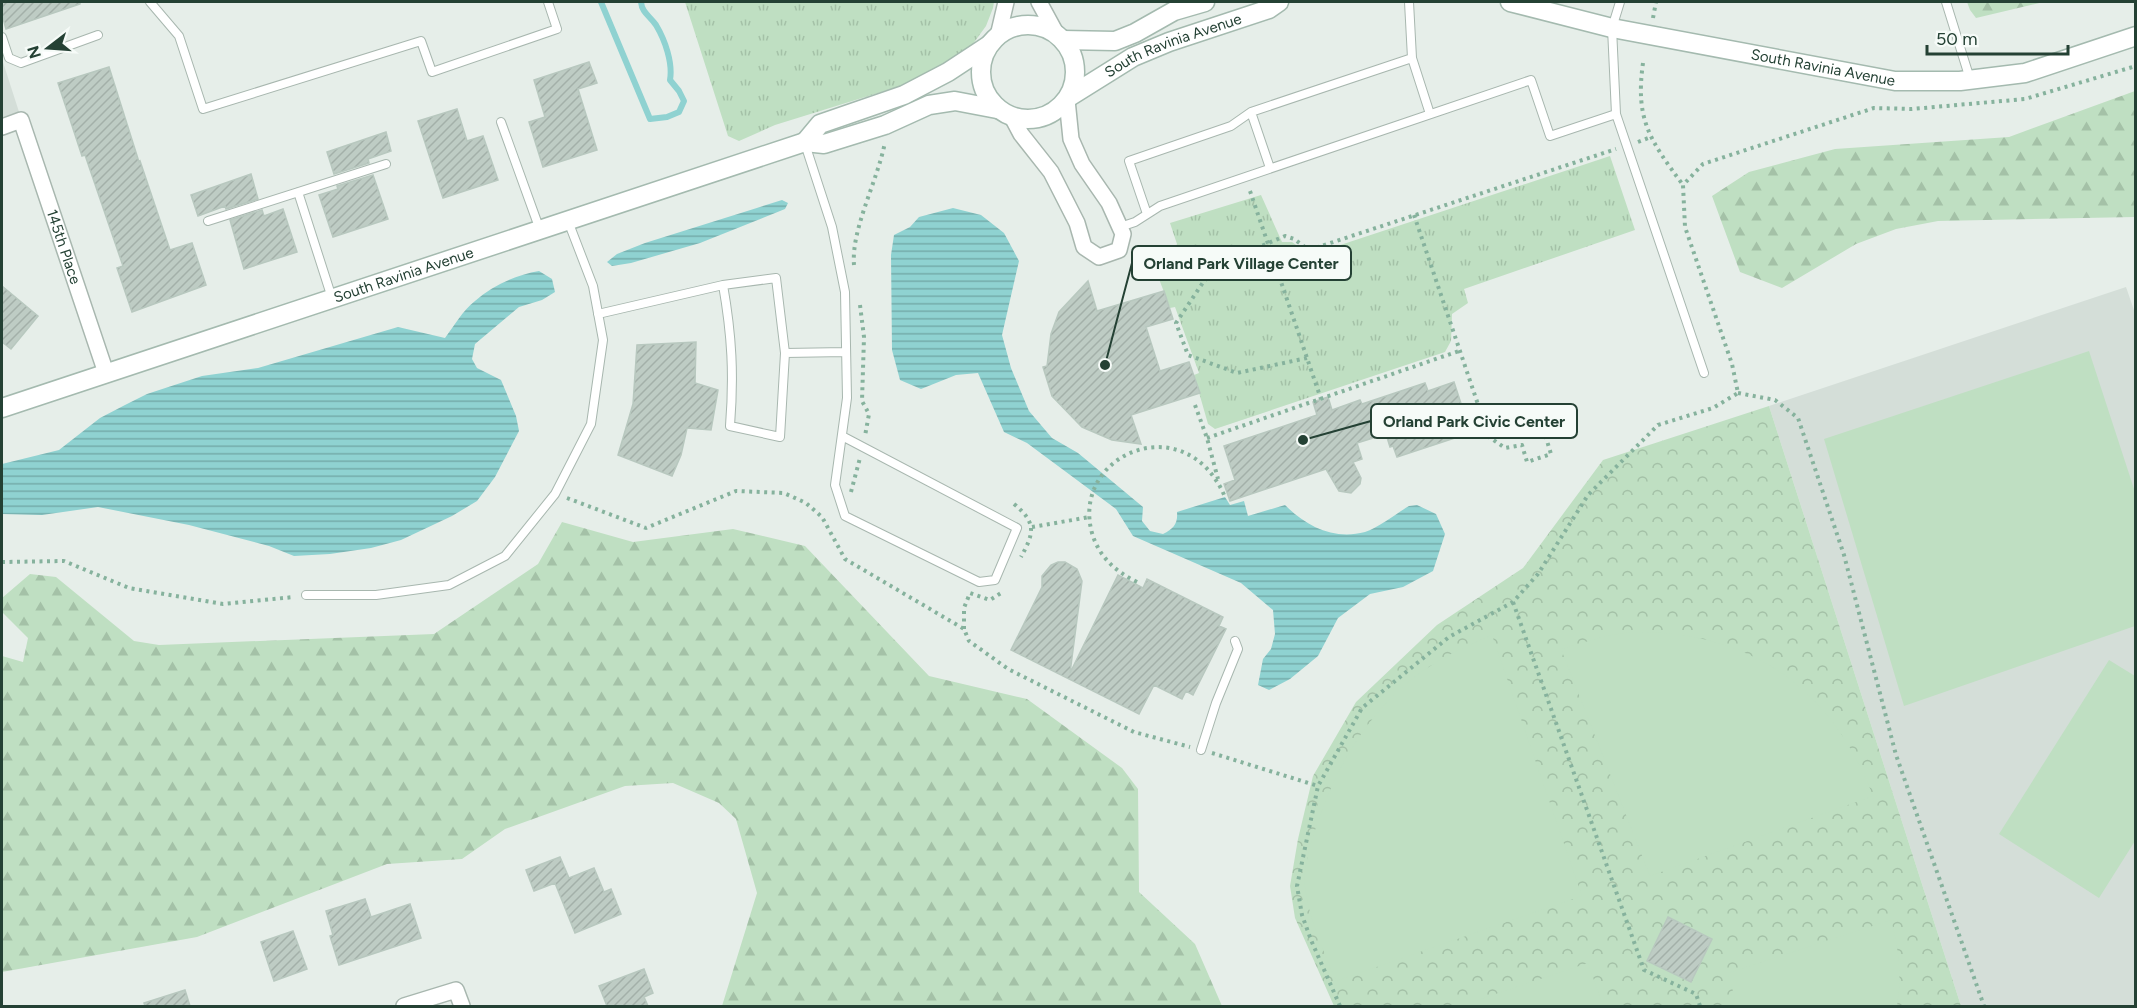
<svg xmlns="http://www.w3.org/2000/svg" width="2137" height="1008" font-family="Figtree,sans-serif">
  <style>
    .built { fill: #d4ded8 }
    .grass { fill: url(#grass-tufts) }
    .forest { fill: url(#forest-firs) }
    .park { fill: url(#park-crowns) }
    .garden { fill: #bfdfc2 }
    .water { fill: url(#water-rules) }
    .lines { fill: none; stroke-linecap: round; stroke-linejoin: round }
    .stream { stroke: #8fd2d1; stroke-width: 6 }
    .building { fill: url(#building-hatch); stroke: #b8c8bf; stroke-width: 1.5 }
    .lane-casing { stroke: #a8b7af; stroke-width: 10 }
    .street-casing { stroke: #a8b7af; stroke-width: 18 }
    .secondary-casing { stroke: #a4baaf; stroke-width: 21 }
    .path { stroke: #86b29d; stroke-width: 4; stroke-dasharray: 3 4.5; stroke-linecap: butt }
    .lane { stroke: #fff; stroke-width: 8 }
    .street { stroke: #fff; stroke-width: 15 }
    .secondary { stroke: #fff; stroke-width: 18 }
    .labels { text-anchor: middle; stroke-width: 6; stroke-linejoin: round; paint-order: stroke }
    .street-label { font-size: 15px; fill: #244134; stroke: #f6fbf8 }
    .leader { fill: none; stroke: #244134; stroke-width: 2 }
    .callout-dot { fill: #244134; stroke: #f6fbf8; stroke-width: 2 }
    .callout { fill: #f6fbf8; stroke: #244134; stroke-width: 2 }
    .callout-label { font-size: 16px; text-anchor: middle; font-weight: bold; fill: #244134 }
  </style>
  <defs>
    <pattern id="grass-tufts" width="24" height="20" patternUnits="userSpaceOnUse" patternTransform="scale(1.5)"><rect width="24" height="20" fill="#bfdfc2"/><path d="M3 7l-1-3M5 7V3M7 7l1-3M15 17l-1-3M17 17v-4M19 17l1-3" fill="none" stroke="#a4c1a7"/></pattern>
    <pattern id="forest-firs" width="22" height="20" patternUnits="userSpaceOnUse" patternTransform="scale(1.5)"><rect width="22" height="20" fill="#bfdfc2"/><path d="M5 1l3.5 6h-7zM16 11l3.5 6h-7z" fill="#a4c1a7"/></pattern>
    <pattern id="park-crowns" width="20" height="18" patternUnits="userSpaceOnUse" patternTransform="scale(1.5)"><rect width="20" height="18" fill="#bfdfc2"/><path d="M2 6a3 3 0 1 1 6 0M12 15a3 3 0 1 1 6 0" fill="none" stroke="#a4c1a7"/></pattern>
    <pattern id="water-rules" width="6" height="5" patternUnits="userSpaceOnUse" patternTransform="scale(1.5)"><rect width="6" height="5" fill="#8fd2d1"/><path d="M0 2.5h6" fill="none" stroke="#75acaa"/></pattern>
    <pattern id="building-hatch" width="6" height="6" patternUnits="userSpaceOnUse" patternTransform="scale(1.5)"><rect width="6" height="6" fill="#beccc4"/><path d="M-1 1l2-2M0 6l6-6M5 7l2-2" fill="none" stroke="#a3b0a9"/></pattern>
  </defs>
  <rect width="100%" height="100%" fill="#e6eee9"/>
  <path class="built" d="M2,59L20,115L2,121Z
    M2126,287L2136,316L2135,1006H1961L1769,406Z"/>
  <path class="grass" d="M685,2H994L993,8L986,26L970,48L907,84L775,125L739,141L728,136Z
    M1610,156L1635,230L1464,289L1468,303L1452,314L1451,341L1445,352L1215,429L1208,424L1194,375L1199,373L1175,307L1170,308L1153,263L1170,257L1177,244L1170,223L1261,195L1282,242H1292L1310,255Z"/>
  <path class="forest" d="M1967,2H2044L1976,18L1970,10Z
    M2135,91V217L1938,221L1896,229L1856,244L1782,288L1740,272L1712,196L1749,172L1835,149L2009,137Z
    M562,522L633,542L733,529L805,546L929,676L1027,699L1122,768L1138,789L1139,892L1195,944L1222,1006H722L757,893L736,819L719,803L673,783L625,786L505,829L462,859L387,864L197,937L2,972V656L23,662L28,638L2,612V598L30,574L56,577L134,641L159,645L434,634L538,564Z"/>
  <path class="park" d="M1769,406L1961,1006H1334L1295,918L1290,886L1298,839L1313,776L1356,702L1437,625L1523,568L1603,460Z"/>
  <path class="garden" d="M2089,351L2135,492V626L1904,706L1824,439Z
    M1630,632C1747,629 1832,687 1873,796L1650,876L1561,649L1606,636Z
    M1492,635L1582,896L1336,981C1324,951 1309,920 1305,887C1303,866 1313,835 1320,816C1343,750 1384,690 1447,656C1461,648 1477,642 1492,635Z
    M2109,660L2135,676V841L2099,898L1999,834Z
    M1891,920C1899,949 1902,977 1897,1006H1737L1728,973Z
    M1588,963L1603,1006H1460Z"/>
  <path class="water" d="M782,200L788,203L785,209L700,243L631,263L612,266L607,262L617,254L645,243Z
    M953,208L981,215L1004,233L1019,261L1002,335L1011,368L1029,411L1052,438L1078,453L1143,507L1142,521L1150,531L1163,534C1174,529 1178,523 1177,512L1225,497L1230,505L1244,501L1248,516L1285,505C1307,527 1334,540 1365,532C1378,528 1397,513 1409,506L1417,505L1436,514L1445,534L1433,571L1403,587L1370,594L1338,618L1318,656L1290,679L1269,690L1258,685L1263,659L1271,649L1275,634L1273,610L1241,583L1133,536L1116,509L1027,443L1004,432L978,373L956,375L921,389L900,380L892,350L891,255L894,235L910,227L919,217Z
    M539,271L552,279L555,292L542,300L519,307L475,344L472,359L477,368L501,380L516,416L519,431L495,477L477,501L452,516L401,540L371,548L330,554L294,556L269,546L189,525L98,507L42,515L2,514V464L59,450L100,418L125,405L147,394L202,376L258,368L398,327L445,338C454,326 463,310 475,301C493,285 516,275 539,271Z"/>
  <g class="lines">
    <path class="stream" d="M601,2L650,119L667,117L679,112L684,101L679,91L670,80C673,63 665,40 656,25C650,16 642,13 641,2"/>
  </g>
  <path class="building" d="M2,2H80V4L6,29L2,15Z
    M589,62L597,83L578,89L597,150L543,167L529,122L545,117L534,80Z
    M109,67L139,162L140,161L170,250L192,243L206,285L132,312L117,268L123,266L85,155L82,156L58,83Z
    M457,109L467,141L483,136L498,180L443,198L418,121Z
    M386,132L391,151L368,159L369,163L334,174L327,152Z
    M251,174L258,199L226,209L225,206L198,216L191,195Z
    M373,175L388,219L333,237L319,195L338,189L337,186Z
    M283,209L297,252L244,269L230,220L262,210L264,216Z
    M1088,281L1097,311L1164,291L1173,319L1146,327L1160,371L1189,362L1200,393L1131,415L1141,444L1112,440L1082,427L1052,396L1043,367L1047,366L1051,334L1059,312Z
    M2,286L38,316L11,349L2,342Z
    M696,342L695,383L718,390L711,430L687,428L681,455L672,476L618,455L633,404L637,345Z
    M1454,382L1466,419L1480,414L1485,428L1397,457L1393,446L1390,447L1386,434L1357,443L1362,459L1353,462L1361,478L1360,484L1351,493L1339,491L1326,469L1230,501L1224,484L1235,480L1224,446L1317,415L1313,402L1328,397L1332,410L1360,400L1362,404L1425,383L1428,391Z
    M1058,562H1065L1077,569L1082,581L1070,673L1118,575L1143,588L1147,579L1223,617L1219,626L1226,629L1193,695L1186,691L1182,699L1154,685L1139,714L1011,650L1042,587V576L1051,565Z
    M560,857L569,878L594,868L604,892L611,889L621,914L575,933L555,883L534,891L526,870Z
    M365,899L371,917L410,904L421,938L339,965L330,936L333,935L326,911Z
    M1668,917L1712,939L1691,982L1647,961Z
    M293,931L307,969L274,981L261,942Z
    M644,969L653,993L644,997L648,1006H607L599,986Z
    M185,990L190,1006H145L144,1003Z"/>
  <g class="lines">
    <g class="lane-casing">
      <path id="lane" d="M150,2L179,36L203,109L421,41L432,72L557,29L548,2
        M1409,2L1412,58
        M1620,2L1612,28L1616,114L1704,373
        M1946,2L1970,79
        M2,37L9,58L21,63L98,35
        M1251,112L1412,58L1430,114
        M501,122L540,230
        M805,144L832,227L845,292L847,398L835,485L845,516L979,582L995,580L1017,528L842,436
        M298,192L332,298
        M1147,214L1129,161L1231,126L1251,112L1270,168
        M208,221L386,164
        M1120,227L1135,222L1160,206L1531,80L1550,136L1616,114
        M723,285L776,278L785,353
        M598,314L723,285C732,336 734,375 730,426L780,437L785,353L846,352
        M306,595H376L449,585L505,556L555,494L591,424L603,340L593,286L568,221
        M1201,750L1216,703L1238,649L1235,641"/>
    </g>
    <g class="street-casing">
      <g id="street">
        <path d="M1039,2L1057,35"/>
        <path d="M998,36L1006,2"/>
        <path d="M1012,117L1021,134L1051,172L1077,223L1084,247L1099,257L1119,250L1123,234L1109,203L1082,164L1071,139L1067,100"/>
        <path id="s1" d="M2,127L21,120L106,373"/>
        <path d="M404,1006L456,990L462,1006"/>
      </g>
    </g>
    <g class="secondary-casing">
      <g id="secondary">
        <path id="s2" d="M1510,2L1612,28L1895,81H1960L2025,73L2136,36"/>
        <circle cx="1028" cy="72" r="47"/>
        <path d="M1063,40L1115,41L1135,33L1174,11L1205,2"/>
        <path id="s3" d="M1069,97L1133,57L1169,42L1269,9L1279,2"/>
        <path d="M805,142L820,124L904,95L948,72L989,45"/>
        <path id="s4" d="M2,408L805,142L824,144L885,125L929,105L955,101L997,109"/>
      </g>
    </g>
    <path class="path" d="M1653,18L1656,2
      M1643,63C1635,120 1650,140 1683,185
      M1638,142L1651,137
      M1250,191L1321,399
      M1414,215L1489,437L1505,448L1522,445L1527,462L1551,454L1543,428
      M854,265C851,229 878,180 885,142
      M860,305L864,337L862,401L869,414L865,436
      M1307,358L1237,373L1188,355L1176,323L1204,281L1224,264L1240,255L1285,236L1294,239L1309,250L1616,149
      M1738,393L1775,400L1798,418L1844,555L1896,755L1984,1006
      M1195,405L1207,438L1218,479
      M1207,438L1459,351
      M851,492L860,458
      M567,498L646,528L736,491L784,493L806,503L822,517L845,559L964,629L969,641L1008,669L1134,732L1190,747
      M1014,504C1037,523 1034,533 1021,557
      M1032,527L1090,517
      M2,562L64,561L129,588L223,604L294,597
      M1137,582C1115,571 1099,557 1092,533C1070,454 1186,405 1225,497
      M1513,602L1644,970L1696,994L1700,1006
      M964,629V608L970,593L990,600L1001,593
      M1212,753L1318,786
      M1340,1006L1311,940L1302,915L1297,886L1318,786L1362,708L1449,637L1513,602L1538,574L1588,495L1658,425L1713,408L1738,393L1732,364L1685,227L1683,185L1703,164L1874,108L1912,109L2025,99L2136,66"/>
    <use href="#lane" class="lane"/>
    <use href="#street" class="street"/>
    <use href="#secondary" class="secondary"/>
  </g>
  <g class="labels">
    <g class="street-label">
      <text dy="5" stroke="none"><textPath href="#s3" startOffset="117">South Ravinia Avenue</textPath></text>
      <text dy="5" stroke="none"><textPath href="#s2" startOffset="320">South Ravinia Avenue</textPath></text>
      <text dy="5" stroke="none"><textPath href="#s1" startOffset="154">145th Place</textPath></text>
      <text dy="5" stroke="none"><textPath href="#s4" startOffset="423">South Ravinia Avenue</textPath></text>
    </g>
  </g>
  <path class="leader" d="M1105 365L1132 263M1303 440L1371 421"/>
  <g class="callout-dot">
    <circle cx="1105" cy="365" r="6"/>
    <circle cx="1303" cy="440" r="6"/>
  </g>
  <g class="callout">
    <rect x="1132" y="246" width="219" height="34" rx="6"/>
    <rect x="1371" y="404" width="206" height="34" rx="6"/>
  </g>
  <g class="callout-label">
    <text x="1241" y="269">Orland Park Village Center</text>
    <text x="1474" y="427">Orland Park Civic Center</text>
  </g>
  <rect width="2137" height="1008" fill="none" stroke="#244134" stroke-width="6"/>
  <g transform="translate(48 48) rotate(253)" stroke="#f6fbf8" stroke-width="4.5" paint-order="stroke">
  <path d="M0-4.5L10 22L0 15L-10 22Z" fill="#244134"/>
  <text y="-9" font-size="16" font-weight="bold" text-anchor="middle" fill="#244134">N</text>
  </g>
  <path d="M1927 45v9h141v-9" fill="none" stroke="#244134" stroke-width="3"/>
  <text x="1936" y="45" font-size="18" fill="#244134" stroke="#f6fbf8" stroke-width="4.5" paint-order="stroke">50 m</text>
</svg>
